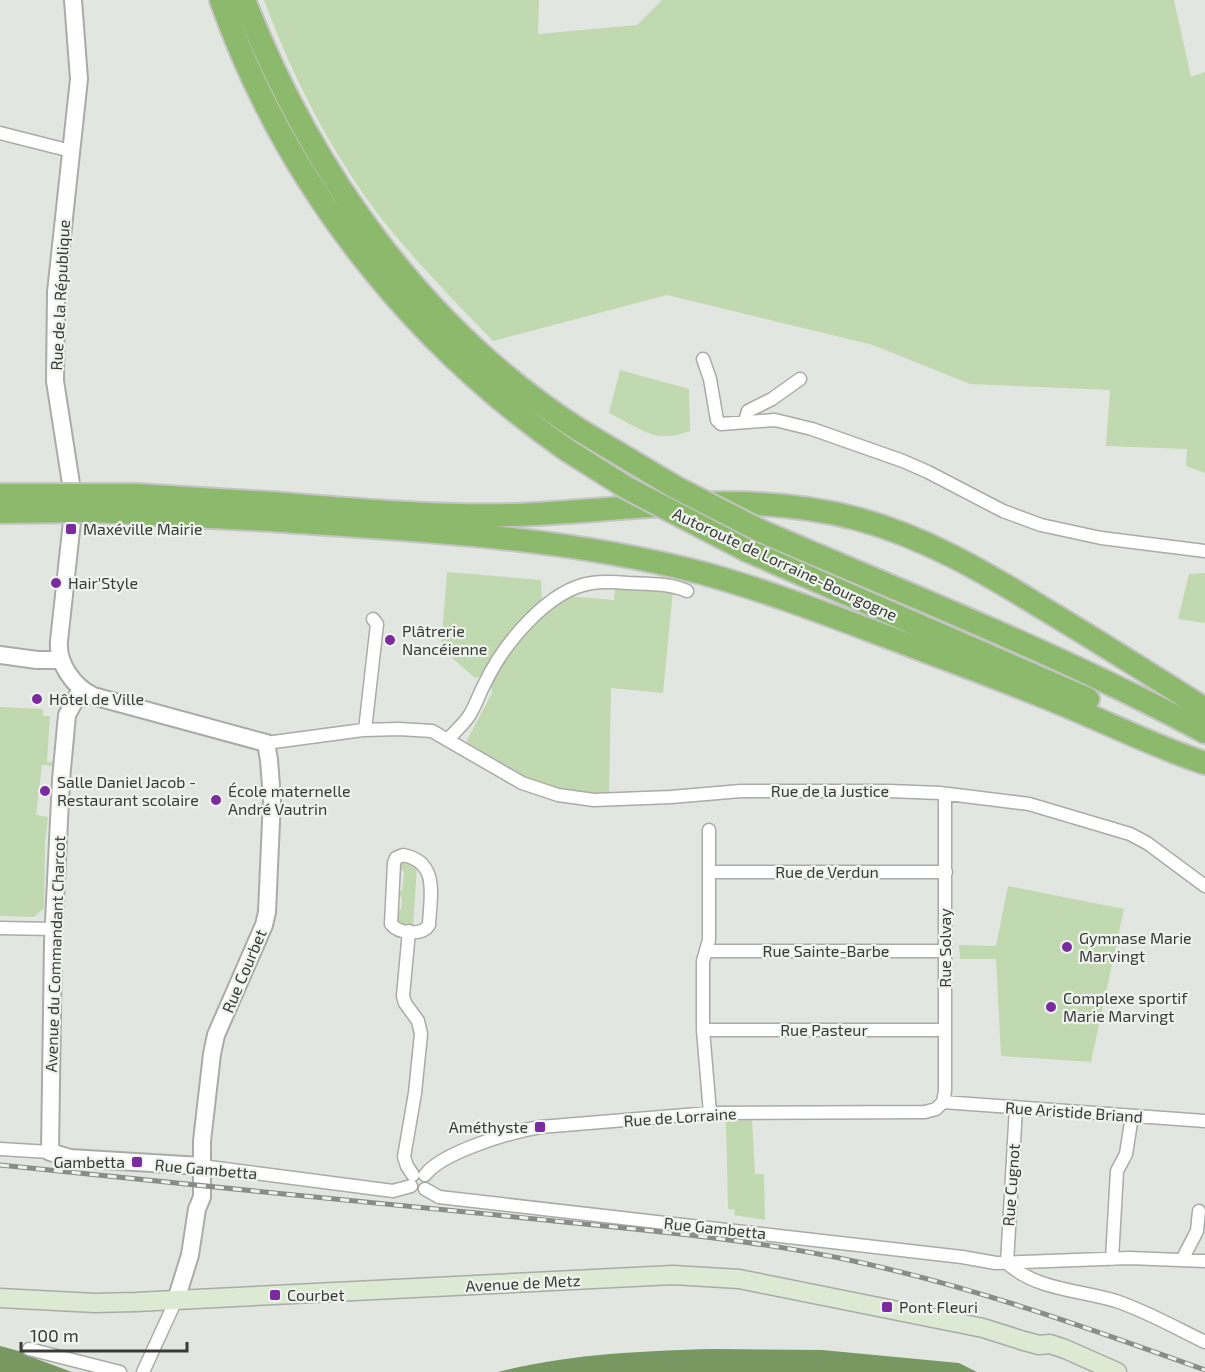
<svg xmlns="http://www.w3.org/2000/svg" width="1205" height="1372" font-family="'Exo 2',sans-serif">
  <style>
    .green { fill: #c1d9b0 }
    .water { fill: #789862 }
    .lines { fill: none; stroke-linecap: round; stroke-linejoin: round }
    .minor-casing { stroke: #a8aba6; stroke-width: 15 }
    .tertiary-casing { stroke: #a8aba6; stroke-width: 20 }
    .secondary-casing { stroke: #a8aba6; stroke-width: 21 }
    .motorway-casing { stroke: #c4c4c4; stroke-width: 26 }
    .minor { stroke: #fff; stroke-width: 12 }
    .tertiary { stroke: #fff; stroke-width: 16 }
    .secondary { stroke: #ddead3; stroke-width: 18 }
    .motorway { stroke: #8db96d; stroke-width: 22 }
    .rail-casing { stroke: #898c88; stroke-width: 5 }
    .rail { stroke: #eff3ed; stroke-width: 3; stroke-dasharray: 9; stroke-linecap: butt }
    .motorway-bridge-casing { stroke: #c4c4c4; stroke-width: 26; stroke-linecap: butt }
    .motorway-bridge { stroke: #8db96d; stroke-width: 22 }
    .poi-dot { fill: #7a2c9e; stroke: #eff3ed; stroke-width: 2 }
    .labels { text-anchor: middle; stroke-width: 4.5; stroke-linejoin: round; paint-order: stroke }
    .street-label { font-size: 16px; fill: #3a3b39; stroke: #eff3ed }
    .poi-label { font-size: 16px; fill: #3a3b39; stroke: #eff3ed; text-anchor: start }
  </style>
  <rect width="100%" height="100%" fill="#e2e6e0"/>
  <path class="green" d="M264,0H539L538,34L637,25L662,0H1174L1191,77L1205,72V473L1186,466L1187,449L1106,446L1110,390L970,384L873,345L667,295L493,341C459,306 425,271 394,234C337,165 295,83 264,0Z
    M620,370L689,389L690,431C656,445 639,428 609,413Z
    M447,572L541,580L542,601C517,622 500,649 483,676L475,678L441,648Z
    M1205,573V623L1178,619L1189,574Z
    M615,588L673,590L663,693L611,688L609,795L568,792L516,776L469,747L467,740L492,693L490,683L520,638L525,637C532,618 552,607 568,596L614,600Z
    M0,707L43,709V716H50L47,762H55L54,766L42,765L36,815L48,817L45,842L44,908L34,917L0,916Z
    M400,859L417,866L413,928L397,927L395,904L401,910L402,898L396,892L397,886L402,892L404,872L399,868Z
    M1008,886L1124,909L1091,1062L1001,1056L996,959H960L959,945L996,946Z
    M752,1120L755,1174H764L765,1220L734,1215L735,1210L728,1209L726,1121Z"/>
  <path class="water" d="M0,1346L26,1353V1355L72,1372H0Z
    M713,1349L822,1350L959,1363L977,1372H498C568,1354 641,1351 713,1349Z"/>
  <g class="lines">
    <g class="minor-casing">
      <path id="minor" d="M0,133L71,151
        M703,359L710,379L717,420L721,424L775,420L812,429L903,461L928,472L1003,511L1041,525L1101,538L1205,551
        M745,421L748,411L772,399L800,379
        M365,730L377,624L373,619
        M448,740C455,731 463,725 469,716C476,705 479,694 485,683C503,645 548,589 592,583C604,581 616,582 628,583C647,584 670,583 687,591
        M266,743L363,730L399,729L432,731L522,783L558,795L594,800L671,797L741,791H889L940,793L1029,804L1130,834L1147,843L1205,886
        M709,830V940L703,961V1030L710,1113
        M403,855C440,862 430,897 429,925C422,936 399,934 391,924L394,863L396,858Z
        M709,872H946
        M0,928L54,929
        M409,931L403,996L405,1003L418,1021L421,1034L415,1093L404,1157L407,1166L413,1175
        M708,951H945
        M703,1030H945
        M943,1102L945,1091V795
        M943,1102L1205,1121
        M0,1149L50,1152
        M201,1166L393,1191L411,1186
        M425,1175C442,1152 511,1132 540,1127L710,1113L925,1112L936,1109L943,1102
        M425,1189L439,1197L962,1257L996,1263L1129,1258L1205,1261
        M1112,1259L1117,1171L1126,1154L1132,1116
        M1182,1260L1197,1231L1199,1211
        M1007,1263C1036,1290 1080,1290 1116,1301C1146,1311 1176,1328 1205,1342
        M1007,1263L1016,1107
        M29,1349L120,1372
        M143,1372L176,1300"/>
    </g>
    <g class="tertiary-casing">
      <path id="tertiary" d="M73,0L79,79L56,292L55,381L74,503L59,641C57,663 73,686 93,696L266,743L269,760L272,799L267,912L264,925L216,1035L212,1054L202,1141V1197L197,1209L190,1255L176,1300
        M0,655L37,660H60
        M81,689L67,715L61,780L53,942L50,1152L70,1158L201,1166"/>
    </g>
    <g class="secondary-casing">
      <path id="secondary" d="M0,1298L95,1303L136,1302L673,1275L739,1279L983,1328L1024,1341L1039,1345L1050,1344L1065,1349L1117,1372"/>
    </g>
    <g class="motorway-casing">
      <path id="motorway" d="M221,0C285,182 409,340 567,450
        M244,0C311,172 423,330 581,431
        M270,503C351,509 432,517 513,515C630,511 742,488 858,519C924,537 983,571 1041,607C1096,640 1150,674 1205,709
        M270,520C414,530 561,536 702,573C768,591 832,616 896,640C954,662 1012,683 1069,707C1115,726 1158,748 1205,763
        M761,531C909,595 1062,655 1205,732
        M746,550L1088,699"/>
    </g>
    <use href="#minor" class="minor"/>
    <use href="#tertiary" class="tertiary"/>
    <use href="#secondary" class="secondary"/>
    <use href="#motorway" class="motorway"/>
    <g class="rail-casing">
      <path id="rail" d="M0,1165C166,1182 331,1199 497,1215C617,1228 739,1236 858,1262C977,1288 1091,1329 1205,1370"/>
    </g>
    <use href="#rail" class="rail"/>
    <g class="motorway-bridge-casing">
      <path id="motorway-bridge" d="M581,431L675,487L761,531
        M567,450L627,488L746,550
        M0,495H136L270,503
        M0,512L91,511L270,520"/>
    </g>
    <use href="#motorway-bridge" class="motorway-bridge"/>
  </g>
  <g class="poi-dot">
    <rect x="65" y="523" width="12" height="12" rx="3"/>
    <circle cx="56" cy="583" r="6"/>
    <circle cx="390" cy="640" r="6"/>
    <circle cx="37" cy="699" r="6"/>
    <circle cx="45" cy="791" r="6"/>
    <circle cx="216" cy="800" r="6"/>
    <circle cx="1067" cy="947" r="6"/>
    <circle cx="1051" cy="1007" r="6"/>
    <rect x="534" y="1121" width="12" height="12" rx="3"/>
    <rect x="131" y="1156" width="12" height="12" rx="3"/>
    <rect x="269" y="1289" width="12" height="12" rx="3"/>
    <rect x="881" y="1301" width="12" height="12" rx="3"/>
  </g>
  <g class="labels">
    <g class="street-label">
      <text transform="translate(60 295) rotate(-87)" y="6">Rue de la République</text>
      <text transform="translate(785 564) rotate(25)" y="6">Autoroute de Lorraine-Bourgogne</text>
      <text x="830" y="797">Rue de la Justice</text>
      <text x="827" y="878">Rue de Verdun</text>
      <text transform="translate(945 948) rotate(-90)" y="6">Rue Solvay</text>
      <text x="826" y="957">Rue Sainte-Barbe</text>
      <text transform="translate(55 954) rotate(-88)" y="6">Avenue du Commandant Charcot</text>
      <text transform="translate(244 971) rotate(-67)" y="6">Rue Courbet</text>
      <text x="824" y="1036">Rue Pasteur</text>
      <text transform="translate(1074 1112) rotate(4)" y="6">Rue Aristide Briand</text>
      <text transform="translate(680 1117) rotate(-4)" y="6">Rue de Lorraine</text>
      <text transform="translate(206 1169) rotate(5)" y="6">Rue Gambetta</text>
      <text transform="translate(1011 1185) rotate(-86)" y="6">Rue Cugnot</text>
      <text transform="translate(715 1228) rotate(6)" y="6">Rue Gambetta</text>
      <text transform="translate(523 1283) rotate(-3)" y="6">Avenue de Metz</text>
    </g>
    <g class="poi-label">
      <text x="83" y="535">Maxéville Mairie</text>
      <text x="68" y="589">Hair'Style</text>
      <text x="402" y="637">Plâtrerie<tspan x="402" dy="18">Nancéienne</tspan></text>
      <text x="49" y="705">Hôtel de Ville</text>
      <text x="57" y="788">Salle Daniel Jacob -<tspan x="57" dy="18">Restaurant scolaire</tspan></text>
      <text x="228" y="797">École maternelle<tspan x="228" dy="18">André Vautrin</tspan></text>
      <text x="1079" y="944">Gymnase Marie<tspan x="1079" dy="18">Marvingt</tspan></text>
      <text x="1063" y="1004">Complexe sportif<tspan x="1063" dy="18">Marie Marvingt</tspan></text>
      <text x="528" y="1133" text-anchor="end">Améthyste</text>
      <text x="125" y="1168" text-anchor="end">Gambetta</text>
      <text x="287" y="1301">Courbet</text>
      <text x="899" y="1313">Pont Fleuri</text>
    </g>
  </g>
  <path d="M21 1342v9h166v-9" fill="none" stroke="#3a3b39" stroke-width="3"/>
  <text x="30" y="1342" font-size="18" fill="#3a3b39" stroke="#eff3ed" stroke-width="4.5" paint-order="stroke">100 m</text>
</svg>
